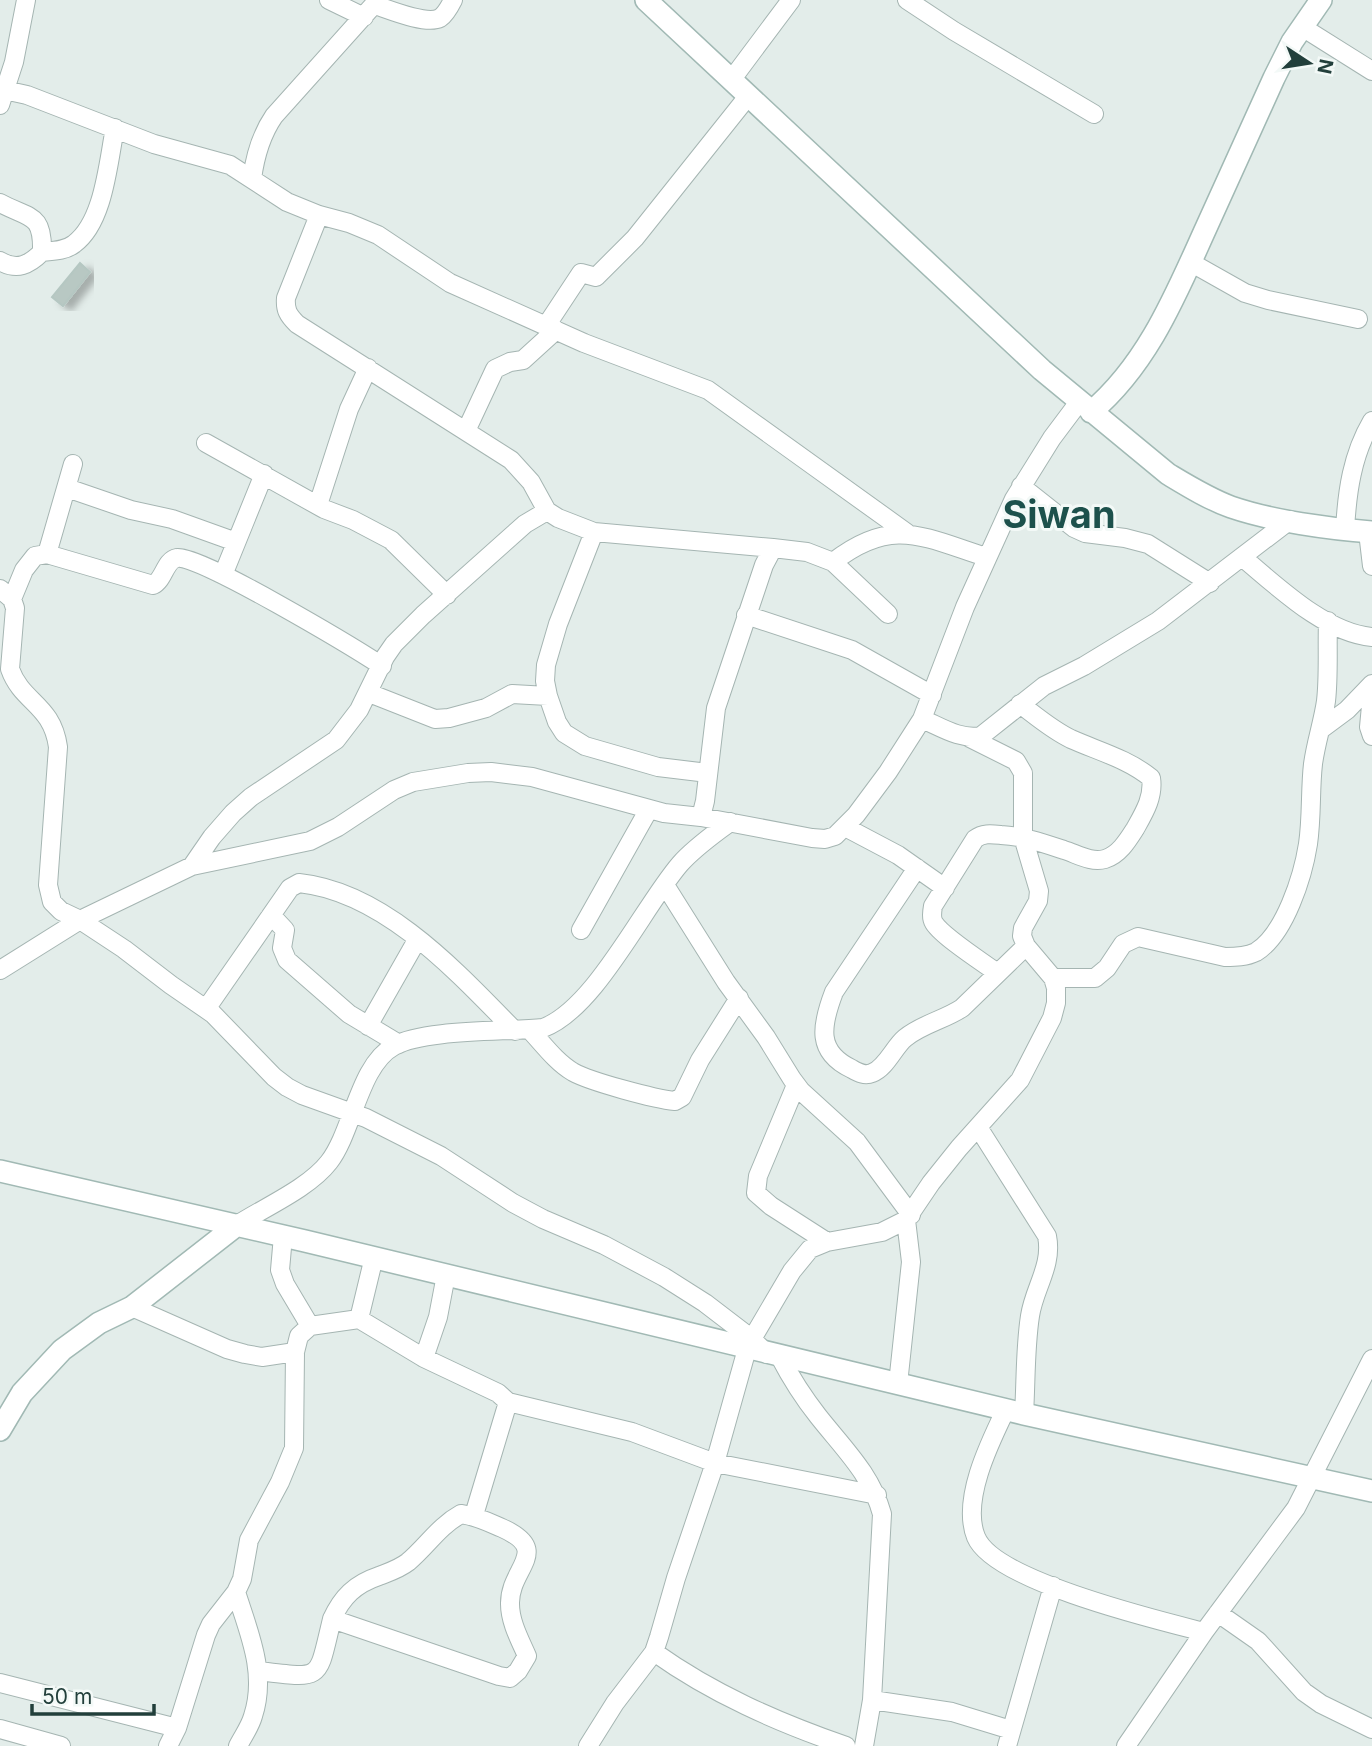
<svg xmlns="http://www.w3.org/2000/svg" width="1372" height="1746" font-family="Inter,sans-serif">
  <style>
    .building { fill: #b8c8c3; stroke: #b5c7c2; stroke-width: 2; filter: url(#shadow) }
    .lines { fill: none; stroke-linecap: round; stroke-linejoin: round }
    .street-casing { stroke: #a5b5b2; stroke-width: 20 }
    .secondary-casing { stroke: #a1b9b4; stroke-width: 24 }
    .street { stroke: #fff; stroke-width: 18 }
    .secondary { stroke: #fff; stroke-width: 21 }
    .labels { text-anchor: middle; stroke-width: 6; stroke-linejoin: round; paint-order: stroke }
    .town-label { font-size: 38px; font-weight: bold; fill: #1d514c; stroke: #f3f9f7 }
  </style>
  <defs>
    <filter id="shadow"><feDropShadow dx="8" dy="4.5" stdDeviation="3.5" flood-color="#0004"/></filter>
  </defs>
  <rect width="100%" height="100%" fill="#e3edea"/>
  <path class="building" d="M80,263L90,272L63,306L52,297Z"/>
  <g class="lines">
    <g class="street-casing">
      <path id="street" d="M329,0L364,17
        M907,0L954,31L1094,114
        M375,5C390,10 426,25 440,18C446,14 450,6 453,0
        M1302,27L1372,71
        M732,79L791,0
        M0,89L27,95L154,144L230,165L287,202L319,215L349,223L378,235L450,283L584,343L708,390L907,533
        M0,105L14,62L26,0
        M252,179C255,156 261,135 274,116L378,0
        M0,203C30,219 43,213 42,252C29,265 17,271 0,261
        M319,215L286,298C285,310 288,315 297,324L511,460L531,482L547,511L558,518L594,532L773,548
        M42,252C53,251 65,251 74,244C104,222 108,163 115,128
        M1190,262L1245,293L1268,300L1358,319
        M546,326L581,273L596,277L635,238L749,95
        M466,431L495,369L510,362L523,360L556,330
        M206,443L324,509L353,520L391,540L447,595
        M1021,486L1074,528L1085,533L1125,538L1148,544L1210,583
        M67,488L131,510L172,519L236,542
        M318,505L349,409L368,368
        M1345,530C1347,492 1352,455 1372,421
        M594,532L558,624L546,665L545,681L548,696L557,722L564,733L585,746L658,767L708,773
        M1368,532L1372,566
        M47,554L73,464
        M1242,557C1277,586 1325,633 1372,637
        M223,575L264,474
        M0,589L12,599L15,608L10,669C22,703 52,704 58,747L48,885L52,902L61,911L80,920L124,949L171,985L213,1014L274,1077L287,1087L302,1095L366,1118L441,1156L513,1203L543,1219L604,1245L664,1277L705,1303L752,1339L767,1354
        M12,599L24,570L35,556L47,554L153,585C164,580 165,560 177,558C197,553 356,649 382,666
        M888,614L833,562C892,516 923,537 986,557
        M746,615L852,650L932,695
        M369,693L435,719L449,718L486,708L512,694L548,696
        M1372,695L1369,727L1372,736
        M922,719C941,727 960,740 981,736L1044,686L1084,666L1158,621L1290,520
        M1320,730L1347,710L1372,684
        M701,817L705,801L716,708L764,565L773,548L807,552L833,562
        M845,827L898,855L945,888
        M192,866L212,837L233,813L251,797L336,740L359,710L385,657L394,644L423,615L525,524L547,511
        M917,868L834,992C821,1026 816,1052 852,1069C859,1073 865,1076 872,1073C886,1068 894,1047 905,1038C922,1024 944,1020 962,1008L1026,946
        M665,885L726,982L766,1037L792,1079L801,1091L857,1142L911,1215
        M271,915L285,930L282,948L287,960L349,1014L399,1044
        M581,930L649,809
        M0,970L80,920L192,866L310,841L338,827L394,790L413,782L468,773L491,772L532,777L664,813L701,817L812,838L825,839L835,836L856,815L888,772L922,719L965,607L1014,499L1052,438L1079,402
        M996,972C982,962 942,936 934,923C931,918 932,912 933,906L975,839C983,833 991,834 1001,835C1023,836 1043,843 1064,850C1077,854 1091,863 1105,859C1119,855 1128,840 1135,829C1144,813 1154,797 1151,778C1128,759 1098,751 1071,739C1052,730 1036,716 1020,704
        M1053,978H1095L1107,968L1123,944L1138,937L1225,957C1235,957 1246,957 1256,952C1285,934 1303,876 1308,844C1312,817 1310,790 1313,764C1316,742 1323,722 1326,701C1329,675 1327,647 1328,621
        M206,1009L290,888L299,883C385,892 458,973 515,1031
        M368,1026L417,940
        M529,1029C543,1044 556,1062 573,1072C591,1082 655,1099 675,1101L682,1097L700,1060L739,998
        M796,1085L758,1176L756,1193L771,1206L827,1242
        M978,1127L1047,1236C1053,1266 1034,1288 1030,1316C1025,1348 1026,1382 1024,1414
        M237,1225C265,1207 309,1188 329,1162C353,1131 359,1065 394,1046C424,1029 506,1032 543,1028C595,1009 643,907 680,864C695,847 713,835 730,822
        M283,1236L280,1270L285,1284L310,1326
        M374,1257L359,1319L424,1358L498,1393L508,1402L474,1515
        M132,1307L227,1349L245,1354L262,1357L295,1352L294,1448L280,1482L249,1540L242,1579L236,1592L211,1624L206,1635L177,1728
        M752,1339L792,1271L810,1249L827,1242L882,1232L906,1220L931,1183L959,1148L1020,1080L1052,1018L1056,1003V988L1053,978L1026,946L1022,936L1023,928L1038,901L1039,891L1023,837V773L1016,761L970,738
        M295,1352L299,1336L310,1326L359,1319
        M780,1357C791,1378 803,1397 818,1416C844,1449 871,1474 882,1514L872,1700L864,1746
        M424,1358L438,1317L446,1275
        M898,1384L911,1262L906,1220
        M508,1402L632,1432L715,1463L877,1495
        M1006,1409C990,1442 961,1500 976,1537C994,1581 1157,1620 1204,1632
        M236,1592C249,1633 267,1673 253,1716C250,1727 243,1736 238,1746
        M1218,1613L1258,1641L1304,1692L1321,1704L1372,1729
        M654,1652C713,1694 777,1722 846,1746
        M259,1671C324,1679 317,1681 332,1619L499,1676L510,1678L518,1671L527,1656C520,1640 510,1622 510,1604C509,1568 553,1551 502,1528C488,1522 476,1516 461,1514C439,1526 427,1546 408,1562C399,1569 389,1572 379,1576C355,1584 342,1597 332,1619
        M0,1683L177,1728L168,1746
        M872,1700L952,1712L1011,1730
        M0,1729L61,1746
        M588,1746L615,1703L654,1652L659,1637L676,1578L715,1463L747,1349
        M1007,1746L1053,1586
        M1126,1746L1204,1632L1296,1508L1372,1359"/>
    </g>
    <g class="secondary-casing">
      <path id="secondary" d="M646,0L1042,370L1168,474C1188,486 1209,499 1231,507C1272,521 1329,529 1372,532
        M1091,412C1148,364 1176,294 1206,228C1229,178 1251,128 1274,78L1292,42L1321,0
        M0,1171L305,1241L1024,1414L1372,1491
        M0,1430L22,1393L62,1350L99,1323L132,1307L237,1225"/>
    </g>
    <use href="#street" class="street"/>
    <use href="#secondary" class="secondary"/>
  </g>
  <g class="labels">
    <g class="town-label">
      <text x="1059" y="528">Siwan</text>
    </g>
  </g>
  <g transform="translate(1309 63) rotate(102)" stroke="#f3f9f7" stroke-width="5" paint-order="stroke">
  <path d="M0-5L12 26L0 18L-12 26Z" fill="#223f3b"/>
  <text y="-10" font-size="19" font-weight="bold" text-anchor="middle" fill="#223f3b">N</text>
  </g>
  <path d="M32 1704v10h122v-10" fill="none" stroke="#223f3b" stroke-width="3.5"/>
  <text x="42" y="1704" font-size="21" fill="#223f3b" stroke="#f3f9f7" stroke-width="5" paint-order="stroke">50 m</text>
</svg>
